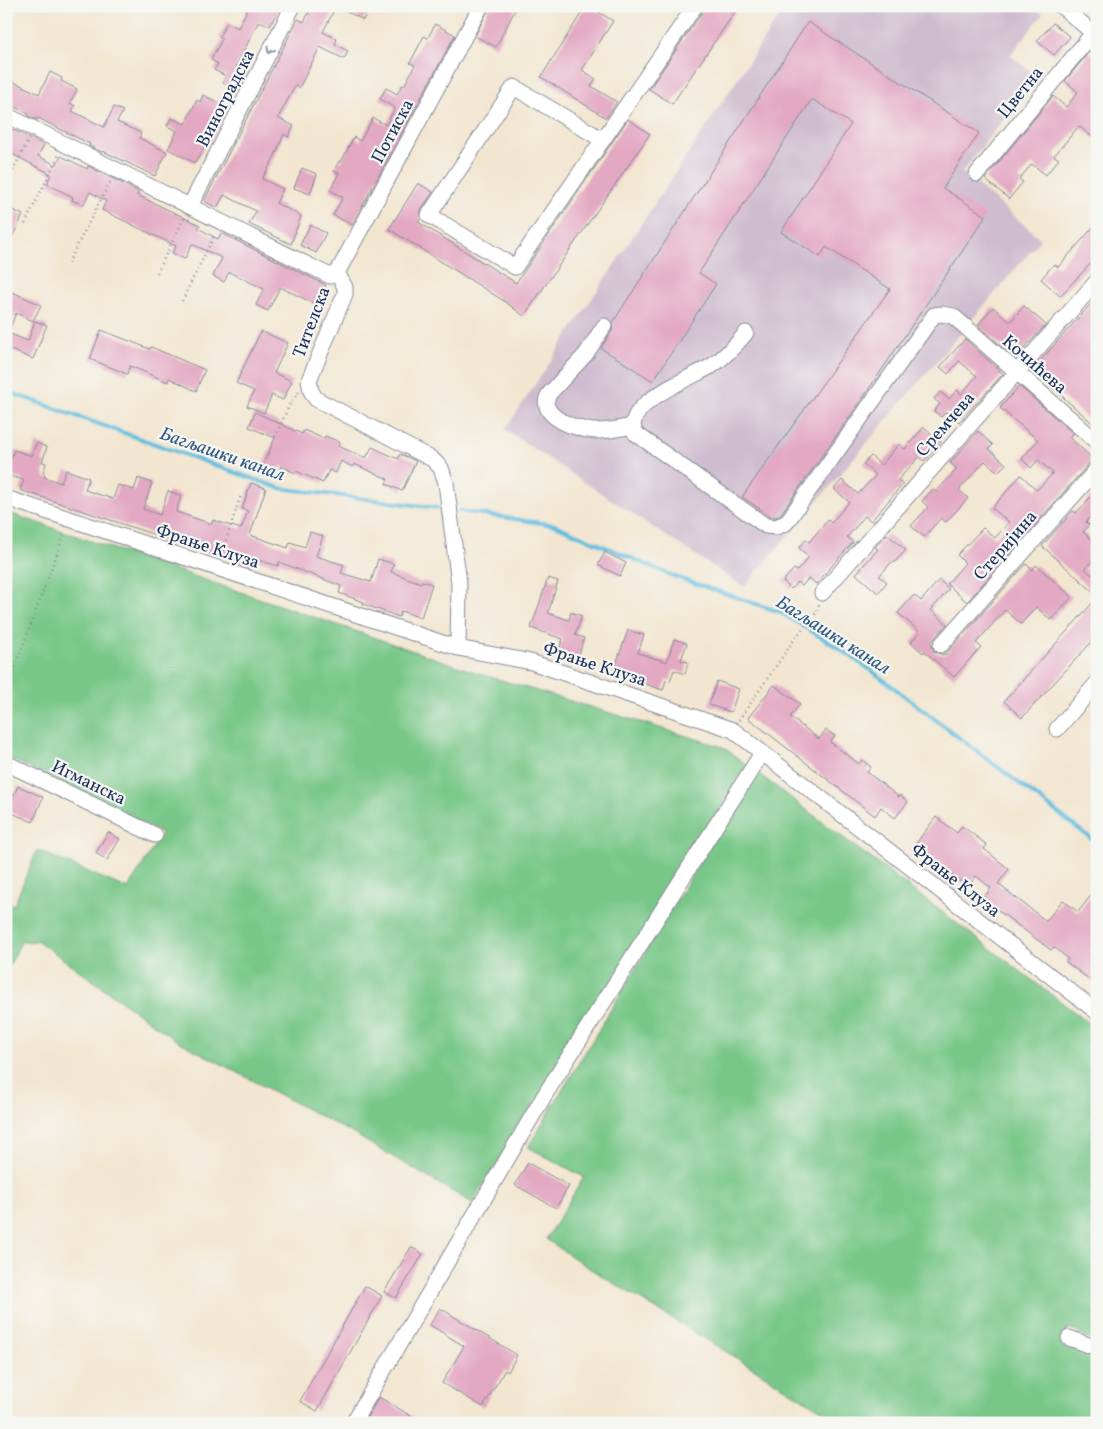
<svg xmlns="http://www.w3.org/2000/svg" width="1103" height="1429" font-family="Vollkorn,serif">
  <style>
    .industrial { fill: #cfbdcf }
    .green { fill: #78c788; stroke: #4a7b73 }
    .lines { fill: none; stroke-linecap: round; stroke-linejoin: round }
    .stream { stroke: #61bddf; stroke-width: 4 }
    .building { fill: #e3a9c3 }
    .minor-casing { stroke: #868a97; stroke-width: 17 }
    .path { stroke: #868a97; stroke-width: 2.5; stroke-dasharray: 1 4; stroke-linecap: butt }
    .minor { stroke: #fff; stroke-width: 15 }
    .rail-casing { stroke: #1b2f5e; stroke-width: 5.5 }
    .rail { stroke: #f6f6f2; stroke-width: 4; stroke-dasharray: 11; stroke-linecap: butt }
    .oneway { stroke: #8d97ae }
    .labels { text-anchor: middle; stroke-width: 4.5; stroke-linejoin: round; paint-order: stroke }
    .street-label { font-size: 18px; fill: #1b2f5e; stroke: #f6f6f2 }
    .water-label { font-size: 19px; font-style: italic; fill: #305a85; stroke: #f6f6f2 }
  </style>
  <rect width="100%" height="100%" fill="#f6f6f2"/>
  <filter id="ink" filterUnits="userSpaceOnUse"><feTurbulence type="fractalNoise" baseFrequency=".02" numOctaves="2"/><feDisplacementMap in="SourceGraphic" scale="10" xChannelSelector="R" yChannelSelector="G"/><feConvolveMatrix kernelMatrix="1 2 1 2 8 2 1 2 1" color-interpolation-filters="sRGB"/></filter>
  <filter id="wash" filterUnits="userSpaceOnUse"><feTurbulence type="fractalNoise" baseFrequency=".0096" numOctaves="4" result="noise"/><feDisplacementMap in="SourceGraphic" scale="20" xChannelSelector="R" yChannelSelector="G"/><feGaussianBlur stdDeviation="1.12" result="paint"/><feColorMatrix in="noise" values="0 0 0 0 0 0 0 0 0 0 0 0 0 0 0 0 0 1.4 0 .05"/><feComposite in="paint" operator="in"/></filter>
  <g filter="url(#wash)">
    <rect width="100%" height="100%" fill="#f2e6d0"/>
    <path class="industrial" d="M786,6H1030L1043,14L1010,55L1037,76L962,172L1041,239L744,587L505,430Z"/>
    <path class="green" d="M6,512L484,675L723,747L747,765L472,1203L354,1134L174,1039L38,941L21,942L6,972V902L14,905L37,850L128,889L162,833L85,794L6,757Z
      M755,771L1097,1029V1344L1070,1328L1060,1338L1097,1358V1423H843L589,1268L546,1239L584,1177L528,1147Z"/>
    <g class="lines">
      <path class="stream" d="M6,391L279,488L438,508
        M460,511L555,525L673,576L780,612L837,647L872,671L1097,843"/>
    </g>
    <g id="blocks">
      <path class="building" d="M249,6H280L270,26L259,21L236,66L248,72L238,91L223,83L226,76L214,70L218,64L211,60L222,39L219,37L227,22L238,28Z
        M312,6H336L323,32L337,39L335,44L348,51L344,59L320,47L299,88L295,86L278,118L294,126L288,137L284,134L274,158L262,179L283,189L276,203L301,216L291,244L249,224L256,211L224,195L217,208L204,201L298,19L304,22Z
        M337,6H371L363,20Z
        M490,6H517L496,47L475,36Z
        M586,6H589L613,21L582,70L596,79L591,86L617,102L606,118L541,77Z
        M704,6H739L672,104L649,89L703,11Z
        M808,22L979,133L943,188L986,216L858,405L780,515L775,517H772L742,497L890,289L826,247L820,257L781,232L851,124L812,99L699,273L716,284L653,381L601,348L612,331L613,322Z
        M1053,23L1070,37L1054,55L1037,41Z
        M435,24L455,35L352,225L333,215L343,197L330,190L339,173L334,171L339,161L341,162L354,137L360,141L373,118L386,125L395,108L380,99L386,88L397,94L402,85L404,86L415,65L410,63L424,36L428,38Z
        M1089,52L1097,58V141L1079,126L1054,156L1059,159L1046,175L1032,164L1019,179L1023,182L1009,199L985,179L1053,96L1066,107L1078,92L1065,81Z
        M50,72L62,78L61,81L77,89L70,103L75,106L72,111L104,127L114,107L123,111L117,122L141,133L139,138L167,152L155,176L103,151L102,152L89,146L90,144L38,118L37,120L28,116L29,114L13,106L15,103L6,99V92L12,81L39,94Z
        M203,95L229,108L207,147L205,146L195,163L168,149L177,131L167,126L171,118L185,124L197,100L200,102Z
        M628,119L650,134L524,316L504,301L389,229L418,183L433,192L421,210V219L418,222L516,283Z
        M6,126L44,145L38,156L56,165L61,156L87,169L88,166L139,192L137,195L200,225L198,228L218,239L221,233L326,285L317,305L280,287L268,311L256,305L264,289L229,272L224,282L213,276L222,258L192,244L185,259L172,253L176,246L102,210L106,201L90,192L83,205L72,200L73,197L47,184L51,174L6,151Z
        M302,168L317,174L310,194L294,188Z
        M11,209L23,215L6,250V219Z
        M1097,223V252L1092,258L1094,260L1060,296L1041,279L1054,264L1058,267Z
        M310,225L326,233L316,253L300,245Z
        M10,291L41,305L33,321L16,313L8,333L28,341L35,321L47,325L33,359L6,348V298Z
        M1097,297V427L1032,370Z
        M1024,306L1046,325L1015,358L978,325L993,307L1010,322Z
        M101,330L150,349L151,347L205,370L196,391L169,378L168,382L130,366L127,374L90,359Z
        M261,331L288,343L274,373L292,381L283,400L272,395L264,413L247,406L254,391L236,383Z
        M965,339L1003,374L959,422L946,412L941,417L934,411L940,404L934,399L940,392L949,399L957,390L961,394L977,376L959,361L948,374L940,367Z
        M1019,386L1073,433L1069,437L1093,459L967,602L947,584L965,563L957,555L983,528L995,538L1009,522L992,508L1021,475L1037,490L1053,473L1038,460L1031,468L1022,459L1038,440L1000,408Z
        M255,412L302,434L304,430L324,439L325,436L340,442L338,446L366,458L372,447L398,459L400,454L416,461L402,491L386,484L388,479L354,464L353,467L341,461L336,473L329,470L323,483L296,471L295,473L281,466L278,474L262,467L275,438L249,427Z
        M924,427L941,442L924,461L919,457L898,480L903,484L871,521L865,516L847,537L853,542L816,584L809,578L802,586L797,582L791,589L783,581L794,569L797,571L809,557L799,548L806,540L809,542L828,520L831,523L849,502L834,489L842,480L858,494L876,475L863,464L871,456L881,465L899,444L905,449Z
        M978,431L993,445L989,449L1006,464L998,472L985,461L959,490L968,498L946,522L941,518L924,537L911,526L928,507L922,501L933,489L936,492L957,469L950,463Z
        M36,443L47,447L42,462L46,463L43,473L45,474L44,477L61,483L66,470L89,478L85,490L113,499L118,485L134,490L138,478L152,483L143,509L160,515L168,491L181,496L176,512L212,524L213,520L241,529L248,511L242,509L251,483L266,488L250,535L288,548L290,542L305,547L310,532L323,536L316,556L344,565L341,573L371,582L378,559L394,564L391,572L421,583L422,581L432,584L421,618L401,611L399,617L363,604L364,602L339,593L341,586L279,562L278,566L255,559L252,567L20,490L24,480L6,475L14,450L32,456Z
        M1097,490V510L1086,522L1089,525L1083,532L1097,544V555L1085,569L1097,579V595L1042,546L1073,511L1076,513Z
        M887,534L906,550L894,563L892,562L879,576L887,582L878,593L856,574L878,549L875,547Z
        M605,552L626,563L620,576L598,565Z
        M1026,564L1032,570L1036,565L1072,597L1051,620L1036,607L1021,624L1005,610L976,643L981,647L954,677L924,651L923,653L911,642L920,632L898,613L914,595L921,601L939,580L949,589L931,610L947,624L931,642L934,652L945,655Z
        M548,578L558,581L548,613L569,620L571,612L582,616L575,635L584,638L577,661L557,655L563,639L531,628Z
        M1097,598V636L1022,718L1004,701Z
        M628,630L644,635L638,653L667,662L674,639L687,643L681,660L688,662L685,674L674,670L670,681L666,680L663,690L613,673Z
        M717,681L739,689L731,712L709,705Z
        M774,685L800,704L790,717L819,739L826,730L835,736L830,742L859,764L862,760L871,767L867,772L899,797L900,795L908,802L895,818L881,807L875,816L748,718Z
        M18,786L43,797L33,822L7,811Z
        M936,817L957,833L962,826L987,845L984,849L1009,869L998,884L1046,921L1063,900L1078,912L1097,888V985L1066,962L1068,959L1054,947L1051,950L983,899L991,888L976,876L968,887L914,846Z
        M108,832L120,839L107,860L96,853Z
        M528,1163L569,1186L556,1208L515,1185Z
        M411,1247L423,1254L396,1298L384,1292Z
        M365,1286L382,1296L317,1411L300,1401Z
        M440,1308L517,1355L508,1372L505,1370L483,1407L442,1383L464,1346L430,1325Z
        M379,1397L423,1423H368L365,1421Z"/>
    </g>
  </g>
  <g filter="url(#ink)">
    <use href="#blocks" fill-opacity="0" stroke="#868a97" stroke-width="1"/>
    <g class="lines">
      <g class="minor-casing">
        <path id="minor" d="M1061,6L1097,36
          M6,115L330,276L337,273L345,287V294L309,380L311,391L316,399L432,459L441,468L446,483L459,583L458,648
          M603,140L514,87L429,215L515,267L695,6
          M977,174L1093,33
          M190,206L293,6
          M337,273L481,6
          M604,326L586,354L549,394C535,417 580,431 597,431C609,431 621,428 633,426
          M746,333C736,345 726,356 713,365C694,377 621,403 635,433L766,526L776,527L786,523L934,315L942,314L953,316L1097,442
          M6,498L458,648L531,662L733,730L1097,1012
          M822,593L1097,281
          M941,645L1097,469
          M1057,729L1097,683
          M6,763L155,835
          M1069,1338L1097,1348
          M353,1423L544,1096L762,753"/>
      </g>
      <path class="path" d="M6,184L29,139
        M25,224L59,154
        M68,263L110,182
        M157,273L184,218
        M182,301L215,234
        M275,437L290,404L299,392
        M221,555L241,495
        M6,685L11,678L65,532
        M739,720L796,637L817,612L819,604"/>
      <use href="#minor" class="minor"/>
      <g class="rail-casing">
        <path id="rail" d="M1087,6L1097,15"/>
      </g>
      <use href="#rail" class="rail"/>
    </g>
    <defs><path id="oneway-chevron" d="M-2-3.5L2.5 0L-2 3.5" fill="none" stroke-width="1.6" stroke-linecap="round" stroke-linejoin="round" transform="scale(1.25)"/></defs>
    <use class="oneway" href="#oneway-chevron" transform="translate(270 50) rotate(117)"/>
  </g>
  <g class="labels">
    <g class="street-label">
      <text transform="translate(1020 92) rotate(-51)" y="6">Цветна</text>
      <text transform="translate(225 98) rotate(-63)" y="6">Виноградска</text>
      <text transform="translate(392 131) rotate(-62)" y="6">Потиска</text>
      <text transform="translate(311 322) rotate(-69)" y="6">Тителска</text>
      <text transform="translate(1035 364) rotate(41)" y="6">Кочићева</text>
      <text transform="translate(945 424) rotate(-49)" y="6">Сремчева</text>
      <text transform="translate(1005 545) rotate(-49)" y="6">Стеријина</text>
      <text transform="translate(208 546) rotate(18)" y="6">Фрање Клуза</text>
      <text transform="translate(595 664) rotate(18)" y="6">Фрање Клуза</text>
      <text transform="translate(89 782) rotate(26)" y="6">Игманска</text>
      <text transform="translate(956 880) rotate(38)" y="6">Фрање Клуза</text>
    </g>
    <g class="water-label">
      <text transform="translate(223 453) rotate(19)" y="7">Багљашки канал</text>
      <text transform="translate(834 634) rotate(32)" y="7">Багљашки канал</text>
    </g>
  </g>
  <rect width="1103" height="1429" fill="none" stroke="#f6f6f2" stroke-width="25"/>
</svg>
